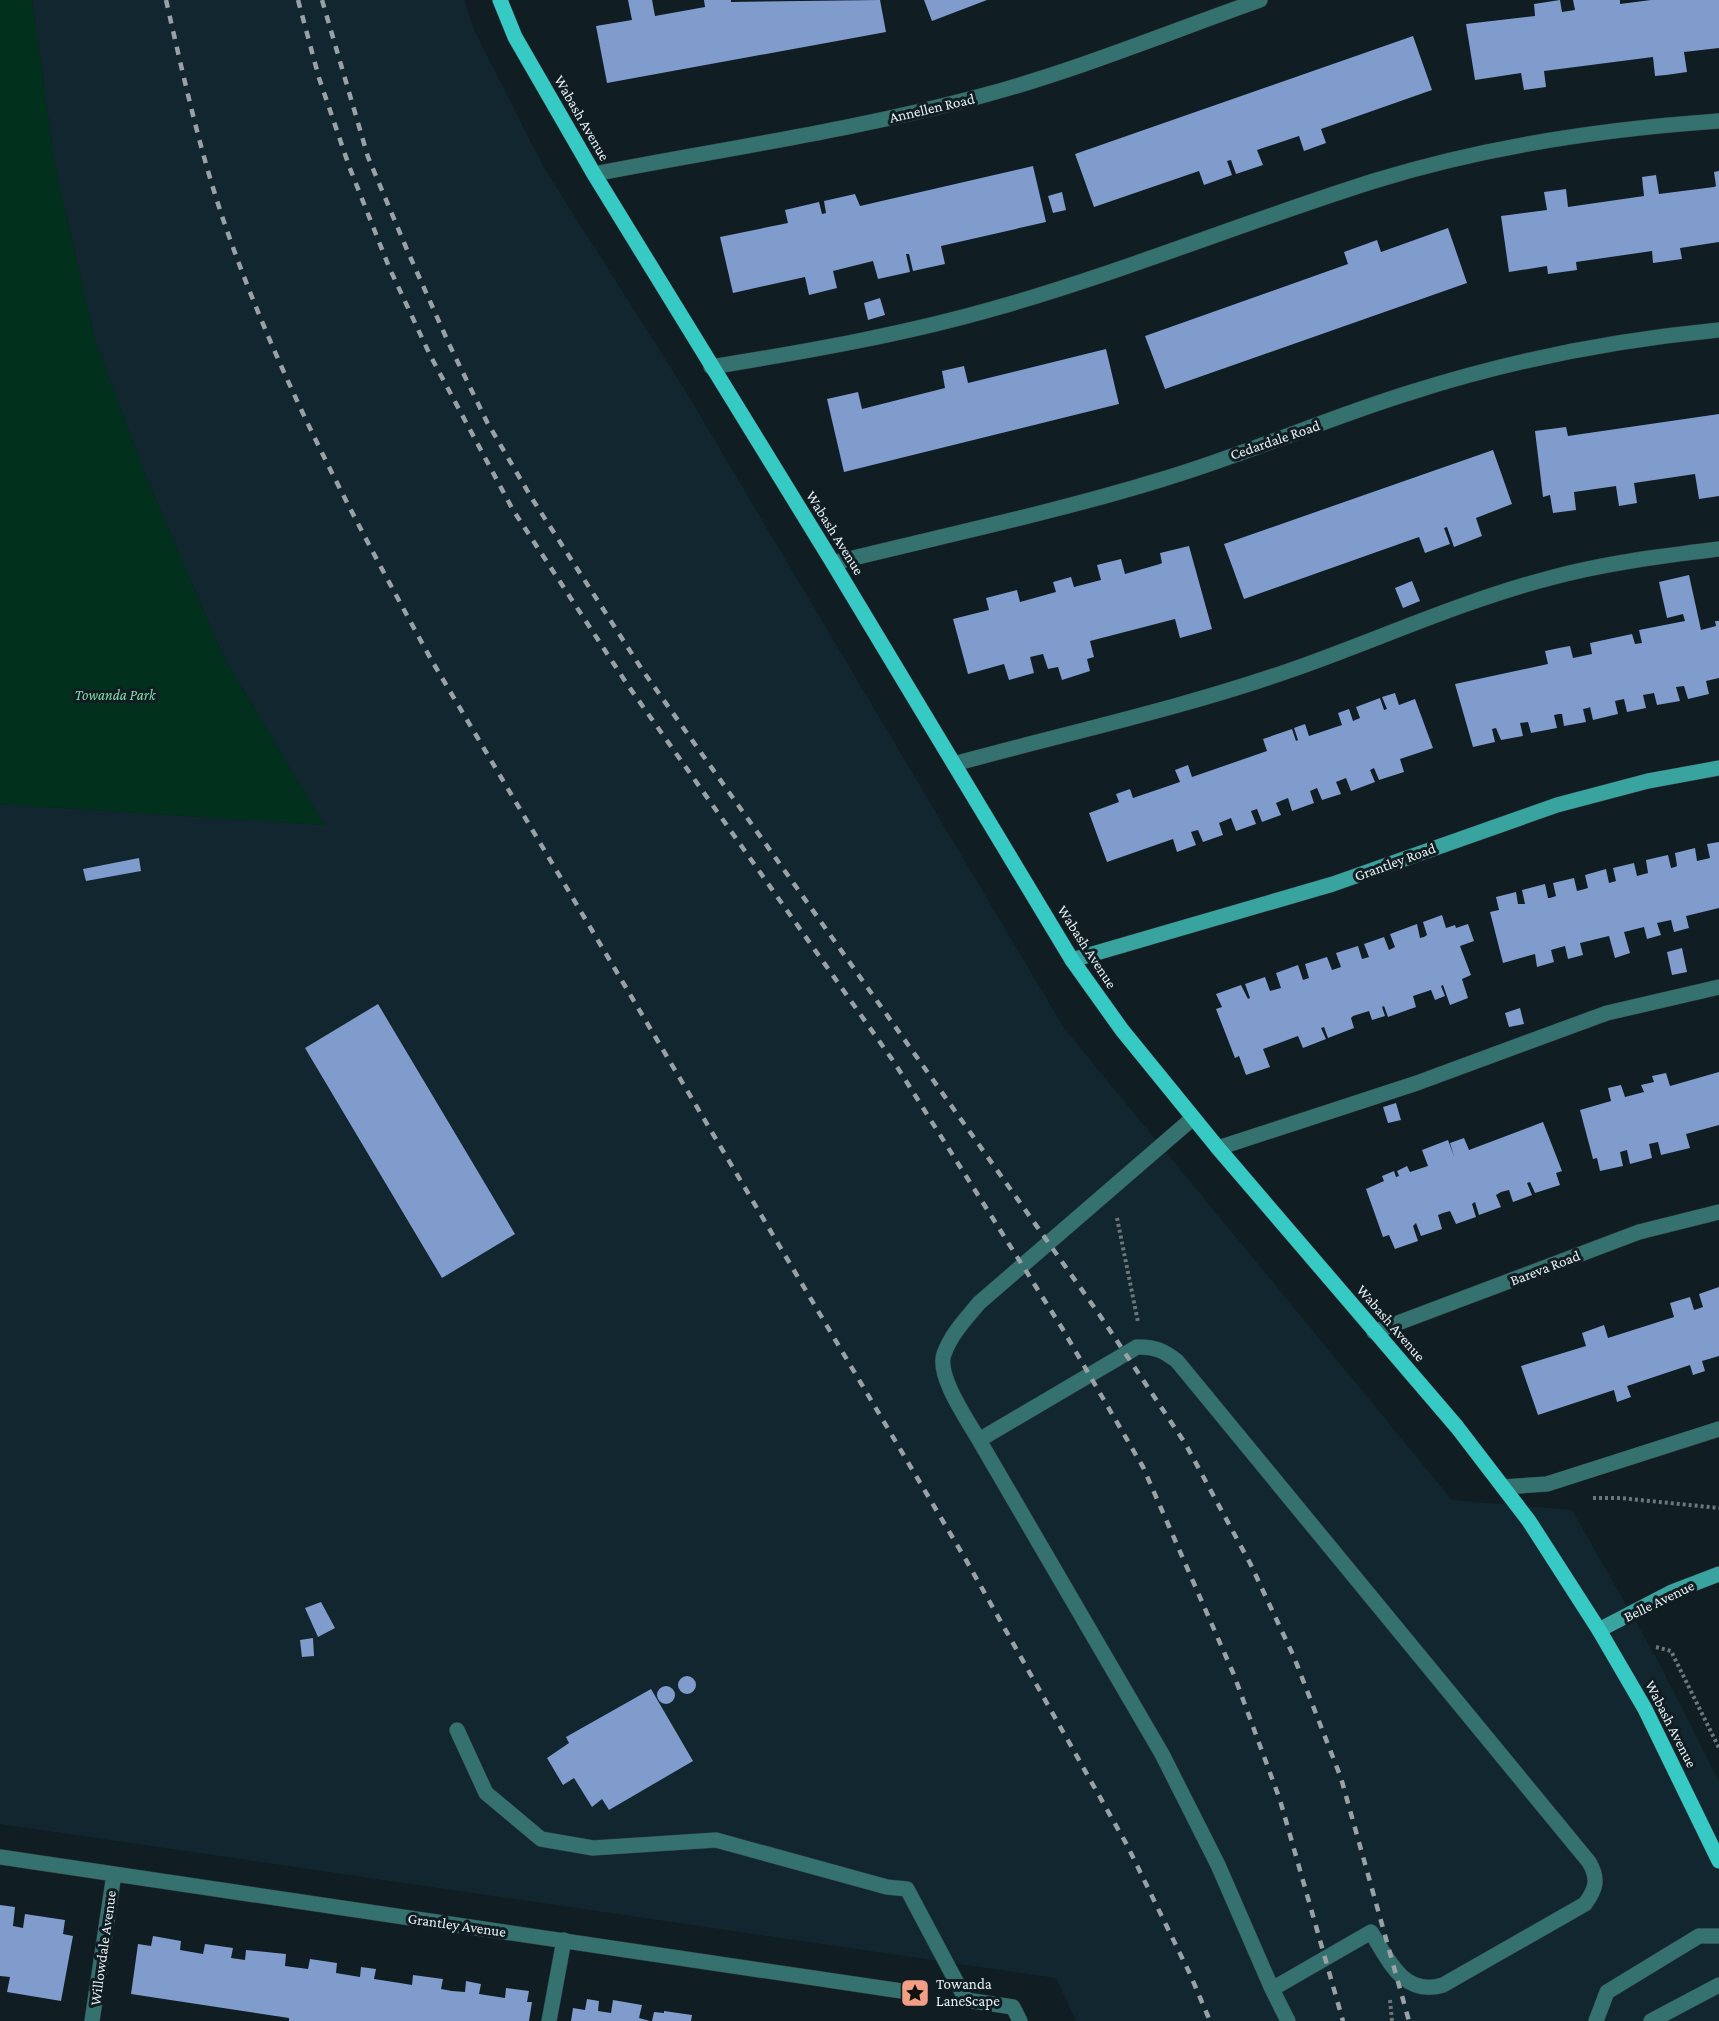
<svg xmlns="http://www.w3.org/2000/svg" width="1719" height="2021" font-family="'Crimson Pro',serif">
  <style>
    .built { fill: #12262f }
    .green { fill: #01311c }
    .building { fill: #7f9ccd }
    .lines { fill: none; stroke-linecap: round; stroke-linejoin: round }
    .lane-casing { stroke: #2e3b40; stroke-width: 16 }
    .street-casing { stroke: #2e3b40; stroke-width: 16 }
    .secondary-casing { stroke: #2e3b40; stroke-width: 16 }
    .primary-casing { stroke: #2e3b40; stroke-width: 16 }
    .path { stroke: #6b767b; stroke-width: 4; stroke-dasharray: 3 3; stroke-linecap: butt }
    .lane { stroke: #34716f; stroke-width: 15 }
    .street { stroke: #34716f; stroke-width: 15 }
    .secondary { stroke: #39a3a0; stroke-width: 15 }
    .primary { stroke: #37cac5; stroke-width: 15 }
    .rail { stroke: #98a2a6; stroke-width: 4.5; stroke-dasharray: 8 8; stroke-linecap: butt }
    .labels { text-anchor: middle; stroke-width: 6; stroke-linejoin: round; paint-order: stroke }
    .street-label { font-size: 15px; fill: #e8f1f5; stroke: #101d22 }
    .park-label { font-size: 15px; font-style: italic; fill: #84dba9; stroke: #101d22 }
    .poi-label { font-size: 15px; fill: #e8f1f5; stroke: #101d22; text-anchor: start }
  </style>
  <rect width="100%" height="100%" fill="#101d22"/>
  <path class="built" d="M32,0H464L474,30L544,168L683,387L1064,1028L1452,1500L1572,1510L1657,1659L1719,1781V2021H1076L1056,1978L0,1824V804L324,825L223,656L147,479L95,340L55,166Z"/>
  <path class="green" d="M0,0H32L55,166L95,340L147,479L223,656L324,825L0,804Z"/>
  <path class="building" d="M628,0H652L655,16L705,7L704,0H731V2L880,0L886,32L607,83L596,26L632,20Z
    M924,0H987L932,21Z
    M1560,0L1562,12L1575,10L1573,0H1620V4L1651,0H1719V48L1684,52L1687,72L1666,75L1655,76L1653,57L1544,71L1546,87L1524,90L1521,73L1475,80L1466,24L1535,16L1534,4Z
    M1413,36L1432,90L1321,129L1326,143L1304,151L1299,136L1257,150L1263,165L1236,174L1231,160L1227,161L1232,175L1204,185L1199,171L1094,207L1075,154Z
    M1033,166L1046,222L941,246L945,264L913,271L909,254H906L910,272L878,279L873,261L833,271L837,288L809,295L805,277L733,293L720,237L788,223L785,210L819,202L822,214L826,213L824,201L855,194L860,206Z
    M1719,171V242L1680,248L1682,259L1653,263L1652,251L1576,262L1577,270L1548,274L1547,266L1509,272L1501,216L1547,210L1544,192L1566,189L1568,207L1644,196L1642,177L1656,175L1659,194L1714,187L1716,186L1714,172Z
    M1062,192L1066,210L1053,213L1048,196Z
    M1448,228L1467,283L1165,389L1145,336L1348,264L1344,252L1377,240L1381,252Z
    M880,298L885,315L868,320L864,303Z
    M1106,349L1119,404L844,472L827,399L858,392L862,409L945,388L942,371L964,366L968,383Z
    M1719,414V496L1699,499L1695,474L1634,483L1637,503L1619,506L1616,486L1574,492L1576,510L1553,513L1550,495L1543,497L1535,431L1566,427L1568,436Z
    M1493,450L1512,504L1476,518L1482,536L1454,547L1447,527L1444,528L1450,544L1425,553L1419,537L1244,599L1224,544Z
    M1189,546L1212,629L1180,638L1175,619L1090,641L1094,657L1087,659L1090,671L1062,680L1058,667L1048,669L1043,654L1030,657L1034,673L1009,680L1004,664L968,674L953,619L989,610L986,598L1017,590L1020,602L1056,592L1053,582L1071,577L1074,587L1101,580L1097,565L1121,559L1125,574L1160,564L1162,563L1160,553Z
    M1689,575L1701,630L1716,626L1715,621H1719V678L1706,681L1709,694L1688,699L1684,686L1676,687L1680,701L1657,705L1654,693L1643,695L1646,708L1627,712L1624,699L1615,701L1618,714L1593,720L1590,707L1588,708L1583,709L1586,722L1564,726L1562,714H1559L1554,715L1557,728L1531,733L1528,722L1520,723L1523,736L1501,740L1496,728L1492,729L1495,742L1473,747L1455,684L1548,664L1545,651L1559,648L1570,646L1573,658L1592,654L1590,643L1632,634L1635,644L1642,643L1639,630L1685,621L1683,614L1667,618L1659,582Z
    M1412,581L1420,601L1403,608L1395,588Z
    M1395,693L1399,705L1415,699L1433,748L1400,759L1404,772L1379,780L1374,768L1370,770L1375,782L1351,791L1346,778L1336,782L1341,794L1322,800L1317,788L1310,791L1314,803L1292,811L1288,798L1283,800L1276,803L1281,815L1262,822L1257,809L1251,811L1256,824L1236,831L1231,818L1219,823L1223,835L1203,842L1198,830L1194,831L1191,832L1196,845L1177,852L1173,839L1107,862L1089,813L1119,802L1116,794L1130,789L1133,798L1180,782L1175,770L1188,765L1192,777L1267,751L1263,739L1292,729L1296,741L1298,740L1294,728L1305,724L1309,736L1342,725L1338,713L1349,709L1353,721L1360,718L1356,707L1380,698L1384,710L1387,709L1382,697Z
    M1719,842V908L1686,916L1689,928L1674,932L1671,920L1657,923L1661,935L1647,939L1644,927L1624,932L1630,953L1615,958L1609,936L1580,943L1583,955L1568,959L1565,946L1551,950L1554,962L1537,967L1535,954L1503,963L1490,912L1499,910L1496,897L1516,892L1518,904H1525L1522,890L1545,884L1548,898H1550L1556,896L1553,883L1574,878L1577,891L1581,890L1588,888L1585,875L1606,869L1609,883L1616,881L1613,868L1634,863L1637,876L1648,873L1646,860L1668,855L1671,868L1675,867L1677,866L1675,853L1695,848L1697,861L1710,858L1707,844Z
    M139,858L141,871L86,881L83,869Z
    M1442,915L1446,928L1455,925L1456,928L1468,924L1474,941L1460,946L1471,975L1462,979L1468,998L1450,1005L1443,985L1441,986L1445,996L1435,1000L1431,990L1413,996L1416,1007L1388,1017L1384,1006L1382,1007L1385,1016L1372,1020L1369,1011L1353,1016L1351,1018L1354,1028L1328,1038L1324,1027L1321,1028L1326,1039L1303,1048L1298,1036L1263,1049L1270,1067L1246,1075L1239,1056L1235,1058L1216,1009L1222,1007L1216,994L1241,985L1248,999L1250,998L1245,984L1265,977L1270,991L1281,988L1276,973L1298,965L1303,980L1309,978L1305,964L1327,957L1332,970L1341,967L1336,953L1358,946L1362,959L1369,957L1364,944L1384,937L1389,950L1395,947L1390,934L1417,924L1420,938L1424,937L1427,935L1423,922Z
    M1682,948L1687,972L1672,975L1667,952Z
    M378,1004L515,1234L442,1278L305,1048Z
    M1520,1008L1524,1024L1509,1027L1505,1013Z
    M1719,1072V1125L1686,1134L1690,1148L1661,1155L1658,1142L1649,1144L1652,1158L1630,1164L1627,1150L1620,1152L1623,1166L1600,1171L1597,1158L1593,1159L1580,1110L1611,1101L1608,1088L1621,1085L1625,1097L1644,1092L1641,1085L1654,1082L1652,1076L1666,1073L1670,1086Z
    M1396,1103L1401,1120L1388,1123L1383,1107Z
    M1543,1122L1562,1171L1556,1173L1560,1185L1535,1193L1530,1182L1527,1183L1532,1195L1513,1202L1509,1190L1501,1192L1496,1195L1501,1207L1479,1215L1475,1202L1472,1204L1476,1217L1456,1224L1450,1211L1443,1213L1438,1215L1442,1229L1421,1236L1416,1223L1413,1226L1418,1241L1395,1249L1389,1235L1383,1237L1366,1189L1384,1181L1382,1176L1394,1171L1396,1177L1399,1176L1397,1171L1407,1166L1410,1172L1428,1166L1422,1150L1448,1140L1454,1156L1450,1143L1464,1138L1469,1150Z
    M1719,1287V1356L1702,1361L1705,1371L1693,1375L1690,1365L1627,1386L1631,1397L1617,1402L1614,1390L1538,1415L1521,1366L1586,1346L1582,1333L1604,1325L1608,1338L1674,1317L1670,1303L1690,1297L1694,1310L1703,1307L1699,1294Z
    M321,1602L335,1628L318,1637L305,1608Z
    M313,1638L314,1656L302,1657L300,1640Z
    M678 1685a9 9 0 1 1 18 0a9 9 0 1 1-18 0Z
    M657 1695a9 9 0 1 1 18 0a9 9 0 1 1-18 0Z
    M651,1689L693,1761L609,1810L602,1799L592,1807L574,1778L563,1785L547,1758L569,1743L566,1737Z
    M0,1905L15,1907L13,1926L23,1928L25,1914L65,1920L63,1934L73,1936L61,2001L7,1992L10,1977L0,1976Z
    M153,1936L181,1941L180,1950L203,1954L205,1944L233,1948L231,1958L245,1960L246,1950L286,1954L285,1966L308,1969L310,1959L337,1963L336,1973L360,1977L361,1967L376,1969L374,1979L400,1983L412,1985L413,1975L443,1979L441,1989L452,1991L465,1992L466,1981L481,1984L479,1994L505,1998L506,1988L529,1991L527,2002H532L529,2021H289V2018L131,1994L138,1944L151,1946Z
    M587,1999L599,2001L598,2011L611,2013L613,2000L642,2005L639,2018L650,2021H571L573,2008L585,2010Z
    M664,2011L692,2015L691,2021H652L654,2012L664,2013Z"/>
  <g class="lines">
    <g class="lane-casing">
      <path id="lane" d="M711,367C809,351 907,334 1003,306C1128,270 1250,220 1374,181C1486,146 1603,129 1719,121
        M954,764C1067,733 1183,708 1294,669C1379,639 1462,601 1550,578C1605,563 1662,556 1719,549
        M1218,1148L1417,1083L1607,1013L1719,987
        M979,1440L1137,1347C1154,1346 1164,1351 1177,1361L1589,1862C1599,1879 1596,1889 1585,1904L1443,1985C1404,1997 1389,1961 1371,1932L1272,1989L1218,1865L1162,1754L979,1440C968,1421 936,1375 944,1354C951,1334 966,1319 979,1303L1193,1118
        M1503,1487L1547,1484L1719,1429
        M457,1730L486,1793L541,1839L593,1848L716,1840L887,1887L907,1889L966,2000
        M1272,1989L1288,2021
        M549,2021L564,1940
        M1596,2021L1607,1992L1699,1936H1719
        M1651,2021L1719,1985"/>
    </g>
    <g class="street-casing">
      <path id="street" d="M594,174C723,149 854,130 981,96C1075,71 1167,33 1260,0
        M833,563C942,536 1052,513 1160,480C1245,455 1327,418 1412,392C1512,360 1615,340 1719,330
        M1374,1332L1639,1232L1719,1212
        M0,1857L915,1993
        M966,2000L1013,2007L1020,2021
        M92,2021L114,1874"/>
    </g>
    <g class="secondary-casing">
      <path id="secondary" d="M1072,960L1333,884L1557,805L1648,781L1719,768
        M1599,1630L1672,1592L1719,1574"/>
    </g>
    <g class="primary-casing">
      <path id="primary" d="M500,0L515,37L594,174L833,563L1072,960L1122,1030L1218,1148L1457,1427L1529,1521L1599,1630L1645,1709L1719,1861"/>
    </g>
    <path class="path" d="M1117,1218L1138,1322
      M1593,1498H1620L1719,1508
      M1656,1647L1671,1651L1719,1748
      M1390,2000L1392,2021"/>
    <use href="#lane" class="lane"/>
    <use href="#street" class="street"/>
    <use href="#secondary" class="secondary"/>
    <use href="#primary" class="primary"/>
    <path class="rail" d="M166,0C183,74 199,148 223,219C276,374 354,519 432,661L966,1560L1127,1845L1190,1974L1210,2021
      M298,0L319,78L349,166L389,267L430,355L513,510L627,684L894,1062L1062,1328L1143,1467L1234,1675L1280,1800L1343,2021
      M322,0L368,157L408,252L449,344L487,422L531,497L643,671L1099,1314L1185,1443L1250,1563L1294,1657L1341,1778L1409,2021"/>
  </g>
  <defs>
    <g id="sight-square" transform="scale(1.5)"><rect x="-9" y="-9" width="18" height="18" rx="4" fill="#f39f85" stroke="#101d22"/><path d="M0-6L1.8-2.2L6-1.7L2.9 1.2L3.7 5.4L0 3.3L-3.7 5.4L-2.9 1.2L-6-1.7L-1.8-2.2Z" fill="#111"/></g>
  </defs>
  <g fill-rule="evenodd">
    <use href="#sight-square" x="915" y="1993"/>
  </g>
  <g class="labels">
    <g class="street-label">
      <text transform="translate(932 108) rotate(-13)" y="5">Annellen Road</text>
      <text transform="translate(582 118) rotate(60)" y="5">Wabash Avenue</text>
      <text transform="translate(1275 440) rotate(-19)" y="5">Cedardale Road</text>
      <text transform="translate(835 533) rotate(58)" y="5">Wabash Avenue</text>
      <text transform="translate(1395 862) rotate(-20)" y="5">Grantley Road</text>
      <text transform="translate(1087 947) rotate(57)" y="5">Wabash Avenue</text>
      <text transform="translate(1545 1268) rotate(-21)" y="5">Bareva Road</text>
      <text transform="translate(1391 1323) rotate(49)" y="5">Wabash Avenue</text>
      <text transform="translate(1659 1601) rotate(-26)" y="5">Belle Avenue</text>
      <text transform="translate(1671 1724) rotate(63)" y="5">Wabash Avenue</text>
      <text transform="translate(457 1925) rotate(8)" y="5">Grantley Avenue</text>
      <text transform="translate(103 1948) rotate(-82)" y="5">Willowdale Avenue</text>
    </g>
    <g class="park-label">
      <text x="115" y="700">Towanda Park</text>
    </g>
    <g class="poi-label">
      <text x="936" y="1989">Towanda<tspan x="936" dy="17">LaneScape</tspan></text>
    </g>
  </g>
</svg>
